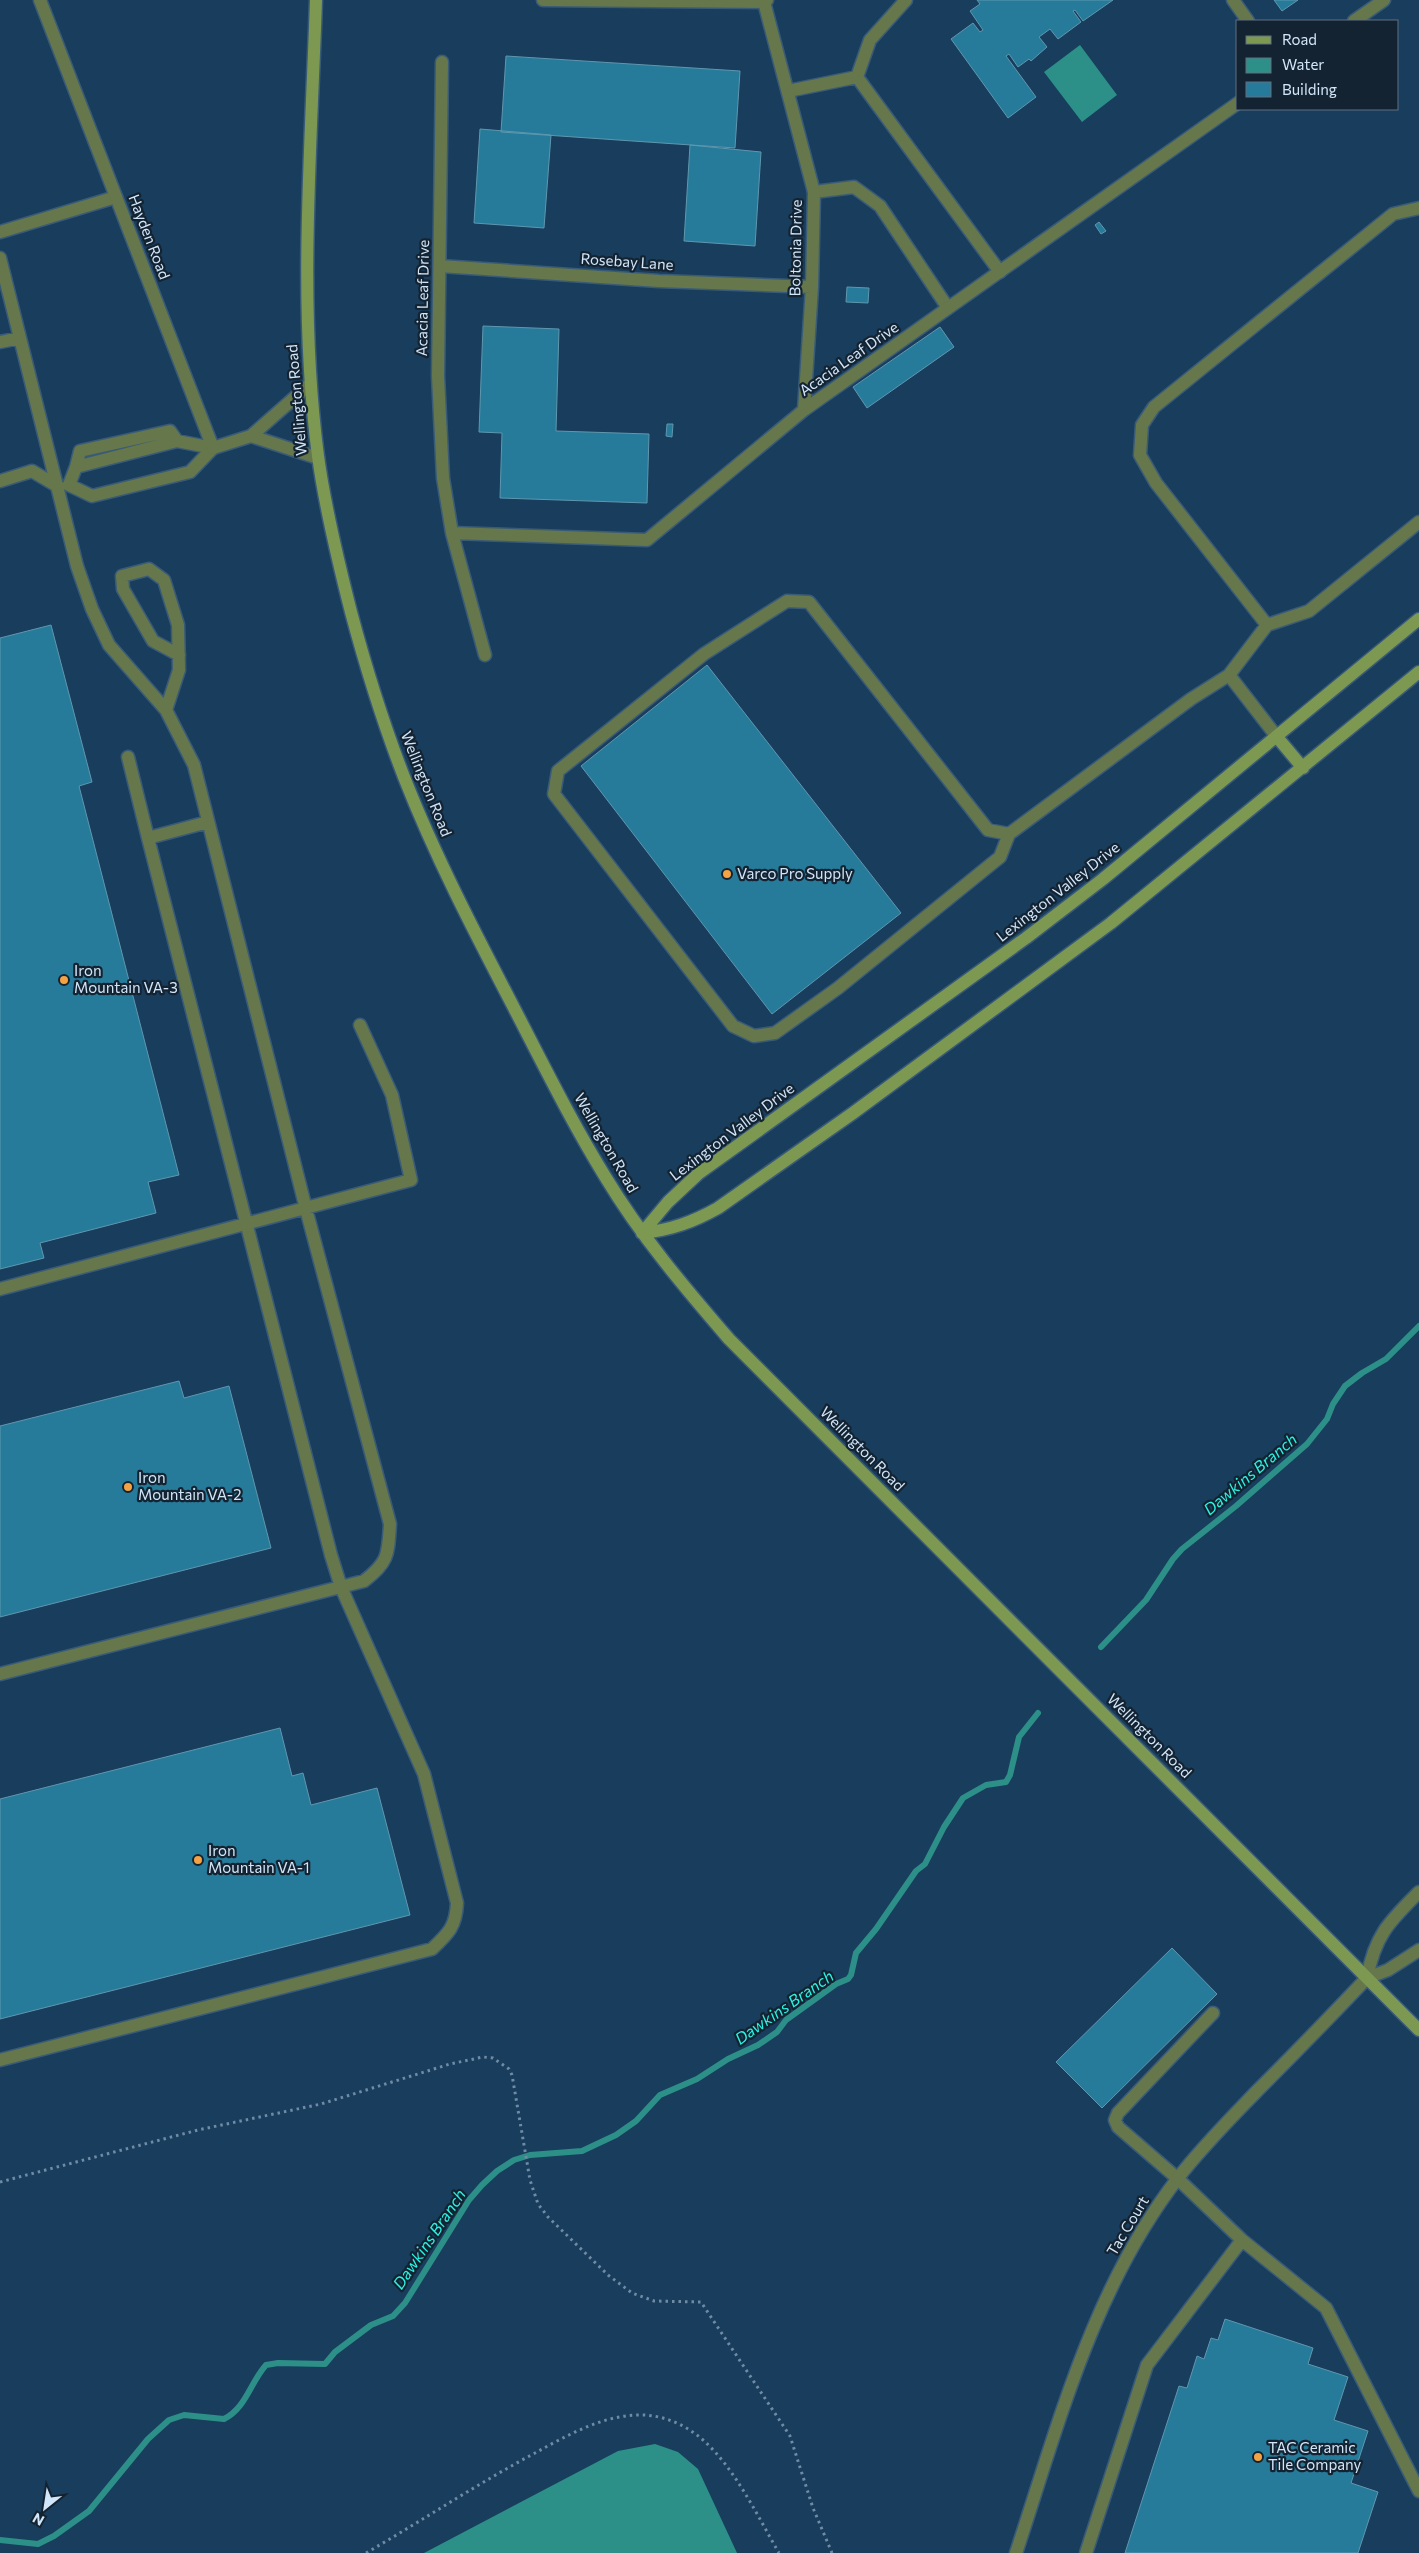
<svg xmlns="http://www.w3.org/2000/svg" width="1419" height="2553" font-family="Commissioner,sans-serif">
  <style>
    .water { fill: #2c9088 }
    .lines { fill: none; stroke-linecap: round; stroke-linejoin: round }
    .stream { stroke: #2c9088; stroke-width: 6 }
    .building { fill: #277b9a; stroke: #5f97ae }
    .lane-casing { stroke: #3a5b78; stroke-width: 15 }
    .street-casing { stroke: #3a5b78; stroke-width: 15 }
    .secondary-casing { stroke: #3a5b78; stroke-width: 15 }
    .path { stroke: #6f8ba5; stroke-width: 3; stroke-dasharray: 2.5 4; stroke-linecap: butt }
    .lane { stroke: #65774b; stroke-width: 12 }
    .street { stroke: #65774b; stroke-width: 12 }
    .secondary { stroke: #7d9951; stroke-width: 12 }
    .poi-dot { fill: #f4a344; stroke: #142331; stroke-width: 2 }
    .labels { text-anchor: middle; stroke-width: 4.5; stroke-linejoin: round; paint-order: stroke }
    .street-label { font-size: 15px; fill: #d2e6fa; stroke: #142331 }
    .poi-label { font-size: 15px; fill: #d2e6fa; stroke: #142331; text-anchor: start }
    .water-label { font-size: 16px; font-style: italic; fill: #2bf2e3; stroke: #142331 }
  </style>
  <rect width="100%" height="100%" fill="#193d5c"/>
  <path class="water" d="M1080,45L1117,95L1082,122L1044,72Z
    M655,2444L678,2452L698,2469L737,2553H424L618,2451Z"/>
  <g class="lines">
    <path class="stream" d="M1101,1647L1146,1600L1173,1559L1182,1549L1236,1506L1307,1444L1327,1419L1333,1404L1345,1386L1362,1373L1386,1359L1419,1326
      M0,2540L38,2544L54,2536L89,2511L148,2439L169,2420L184,2415L224,2419C246,2408 250,2383 266,2365L278,2363L325,2364L335,2352L371,2325L393,2316L405,2303L469,2200L482,2185L497,2171L514,2160L530,2155L582,2151L616,2135L636,2121L660,2095L697,2079L728,2059L758,2045L777,2032L786,2020L836,1984L848,1979L851,1975L856,1953L876,1929L916,1871L925,1864L944,1827L963,1798L986,1785L1006,1782L1010,1775L1019,1737L1038,1713"/>
  </g>
  <path class="building" d="M977,0H1113L1083,21L1075,10L1073,11L1081,22L1058,39L1050,29L1039,37L1047,47L1031,61L1029,59L1018,67L1009,54L1006,56L1036,97L1008,118L951,39L973,23L980,32L983,30L970,11L980,4Z
    M1274,0H1298L1282,11Z
    M506,56L740,71L735,148L501,132Z
    M480,129L551,135L544,228L474,223Z
    M690,145L761,152L755,246L684,241Z
    M1099,222L1106,231L1101,234L1095,225Z
    M847,287L869,288L868,303L846,302Z
    M483,326L559,329L556,431L649,434L647,503L500,498L502,433L479,432Z
    M940,327L954,347L867,408L853,387Z
    M667,424H673L672,437L666,436Z
    M51,625L92,782L79,786L179,1175L148,1182L156,1213L40,1243L44,1258L0,1269V638Z
    M707,665L901,913L772,1014L581,766Z
    M179,1381L184,1398L229,1386L271,1548L0,1617V1426Z
    M280,1728L292,1776L303,1773L311,1805L377,1788L410,1915L0,2019V1799Z
    M1172,1948L1217,1994L1102,2108L1056,2062Z
    M1225,2319L1313,2348L1308,2364L1348,2377L1334,2420L1368,2431L1351,2483L1378,2492L1358,2553H1125L1179,2386L1187,2388L1197,2356L1204,2359L1211,2338L1218,2340Z"/>
  <g class="lines">
    <g class="lane-casing">
      <path id="lane" d="M1233,0L1248,21
        M857,77L1000,272
        M788,91L857,77L870,40L906,0
        M814,192L854,187L880,206L948,308
        M0,232L116,197
        M0,258L77,566L92,609L109,645L166,710L194,765L306,1209L390,1524C388,1554 389,1562 364,1581L0,1674
        M0,342L20,338
        M177,441L213,448L190,472L92,496L69,485L76,467Z
        M76,467L80,451L170,431L177,441
        M0,481L32,471L59,487
        M1267,625L1156,483L1140,455L1142,425L1154,407L1393,214L1419,208
        M1229,675L1267,625L1309,611L1419,522
        M166,710L179,670L178,625L164,580L149,569L122,576L123,589L153,641L179,655
        M128,757L148,838
        M1009,834L988,830L809,602L787,601L704,654L558,771L554,794L733,1026L754,1036L775,1033L838,988L1000,857L1009,834L1191,699L1229,675L1277,737
        M0,1289L411,1180L392,1095L360,1025
        M1213,2013L1118,2113L1115,2120L1118,2127L1177,2178L1242,2240L1326,2308L1419,2491
        M0,2060L432,1949C449,1933 456,1926 457,1903L424,1774L341,1587L331,1555L148,838L208,822
        M1086,2553L1147,2365L1242,2240"/>
    </g>
    <g class="street-casing">
      <path id="street" d="M40,0L213,448L251,436
        M543,0L764,2L767,0
        M764,2L814,192L812,287L804,410
        M1354,21L1384,0
        M442,62L438,376L443,478L452,533L485,655
        M440,266L659,281L812,287
        M310,384L251,436L318,458
        M452,533L647,540L804,410L1238,103
        M1367,1978C1375,1935 1389,1922 1419,1892
        M1016,2553C1059,2423 1093,2288 1178,2178C1202,2147 1230,2119 1257,2091C1294,2054 1331,2016 1367,1978L1388,1970L1419,1950"/>
    </g>
    <g class="secondary-casing">
      <path id="secondary" d="M316,0C311,152 298,305 318,456C325,508 338,561 351,612C366,668 383,723 404,777C435,856 474,931 513,1006C543,1064 572,1123 606,1178C641,1236 685,1288 729,1339L1419,2030
        M1277,737L1303,768
        M642,1233L668,1202L698,1174L1026,938L1103,879L1419,619
        M642,1233C671,1230 693,1222 718,1208L853,1113L1111,923L1419,672"/>
    </g>
    <path class="path" d="M0,2182L198,2130L321,2104L450,2064L483,2057L493,2058L509,2069L512,2075L530,2180L538,2204L548,2217L608,2275L632,2293L654,2301L701,2302L790,2436L813,2508L832,2553
      M366,2553C423,2520 477,2484 535,2453C566,2436 601,2416 637,2415C661,2414 685,2424 703,2440C735,2468 758,2517 779,2553"/>
    <use href="#lane" class="lane"/>
    <use href="#street" class="street"/>
    <use href="#secondary" class="secondary"/>
  </g>
  <g class="poi-dot">
    <circle cx="727" cy="874" r="5"/>
    <circle cx="64" cy="980" r="5"/>
    <circle cx="128" cy="1487" r="5"/>
    <circle cx="198" cy="1860" r="5"/>
    <circle cx="1258" cy="2457" r="5"/>
  </g>
  <g class="labels">
    <g class="street-label">
      <text transform="translate(149 237) rotate(69)" y="5">Hayden Road</text>
      <text transform="translate(796 248) rotate(-89)" y="5">Boltonia Drive</text>
      <text transform="translate(627 262) rotate(4)" y="5">Rosebay Lane</text>
      <text transform="translate(423 298) rotate(-89)" y="5">Acacia Leaf Drive</text>
      <text transform="translate(849 359) rotate(-35)" y="5">Acacia Leaf Drive</text>
      <text transform="translate(297 400) rotate(-95)" y="5">Wellington Road</text>
      <text transform="translate(426 784) rotate(68)" y="5">Wellington Road</text>
      <text transform="translate(1058 892) rotate(-38)" y="5">Lexington Valley Drive</text>
      <text transform="translate(732 1132) rotate(-37)" y="5">Lexington Valley Drive</text>
      <text transform="translate(606 1143) rotate(60)" y="5">Wellington Road</text>
      <text transform="translate(862 1449) rotate(45)" y="5">Wellington Road</text>
      <text transform="translate(1149 1736) rotate(45)" y="5">Wellington Road</text>
      <text transform="translate(1128 2226) rotate(-59)" y="5">Tac Court</text>
    </g>
    <g class="poi-label">
      <text x="737" y="879">Varco Pro Supply</text>
      <text x="74" y="976">Iron<tspan x="74" dy="17">Mountain VA-3</tspan></text>
      <text x="138" y="1483">Iron<tspan x="138" dy="17">Mountain VA-2</tspan></text>
      <text x="208" y="1856">Iron<tspan x="208" dy="17">Mountain VA-1</tspan></text>
      <text x="1268" y="2453">TAC Ceramic<tspan x="1268" dy="17">Tile Company</tspan></text>
    </g>
    <g class="water-label">
      <text transform="translate(1250 1474) rotate(-40)" y="6">Dawkins Branch</text>
      <text transform="translate(784 2007) rotate(-35)" y="6">Dawkins Branch</text>
      <text transform="translate(429 2239) rotate(-56)" y="6">Dawkins Branch</text>
    </g>
  </g>
  <rect x="1236" y="20" width="162" height="90" fill="#142331" stroke="#607181"/>
  <rect x="1246" y="36" width="25" height="8" fill="#7d9951" stroke="#607181"/>
  <text x="1282" y="45" font-size="15" fill="#d2e6fa">Road</text>
  <rect x="1246" y="58" width="25" height="15" fill="#2c9088" stroke="#607181"/>
  <text x="1282" y="70" font-size="15" fill="#d2e6fa">Water</text>
  <rect x="1246" y="82" width="25" height="15" fill="#277b9a" stroke="#607181"/>
  <text x="1282" y="95" font-size="15" fill="#d2e6fa">Building</text>
  <g transform="translate(45 2508) rotate(210)" stroke="#142331" stroke-width="4" paint-order="stroke">
  <path d="M0-4L9 19L0 12L-9 19Z" fill="#d2e6fa"/>
  <text y="-8" font-size="14" font-weight="bold" text-anchor="middle" fill="#d2e6fa">N</text>
  </g>
</svg>
